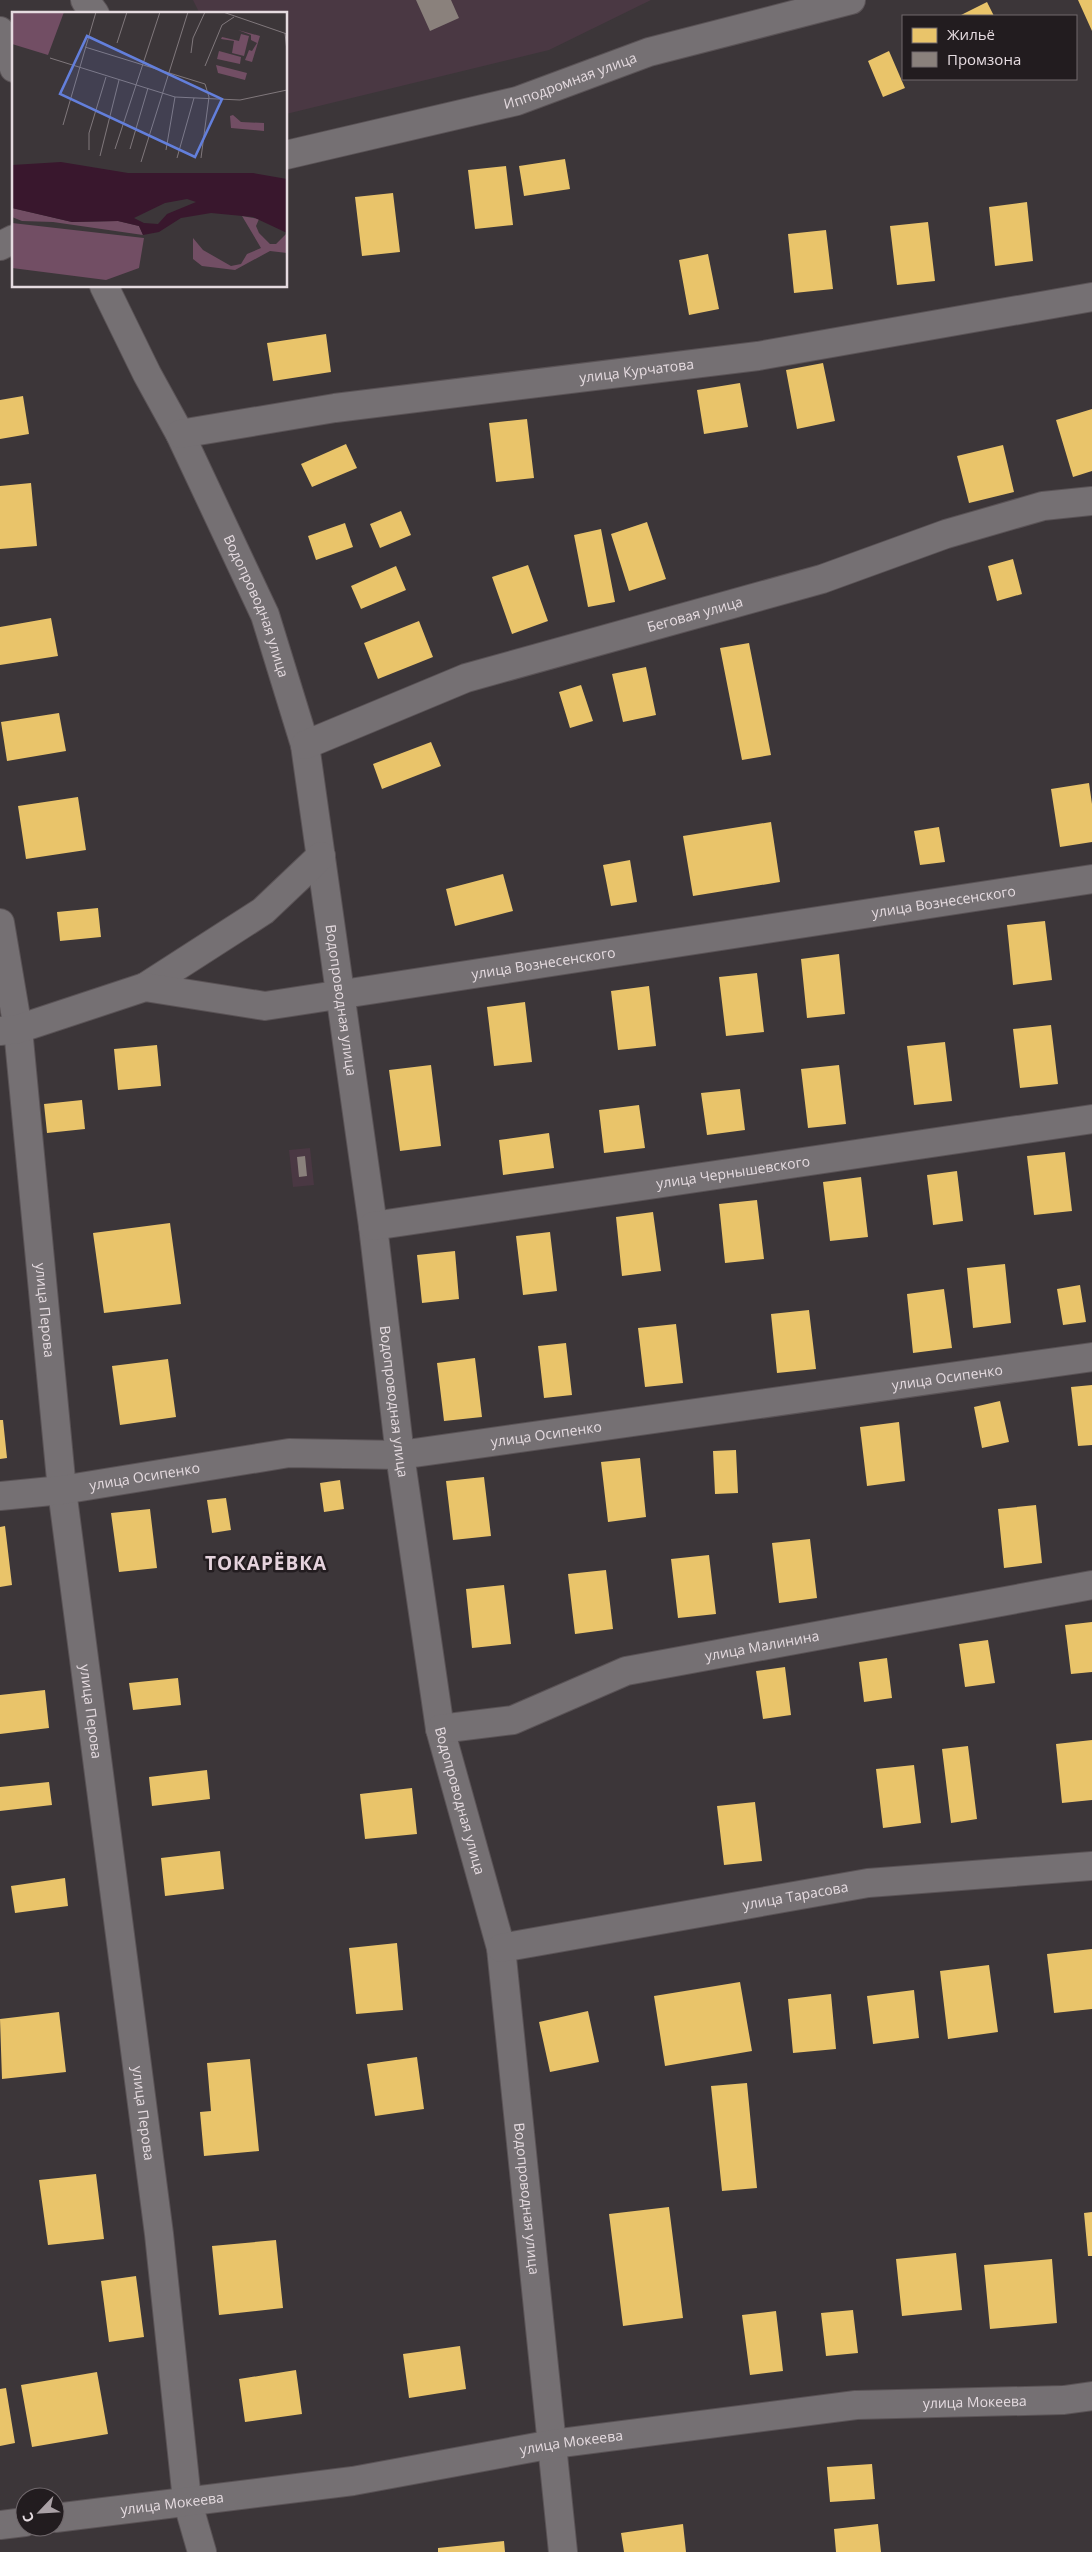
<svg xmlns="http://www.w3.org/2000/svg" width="1092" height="2552" font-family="'Open Sans',sans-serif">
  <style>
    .built { fill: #4a3843 }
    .homes { fill: #e9c46a }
    .industry { fill: #8a817c }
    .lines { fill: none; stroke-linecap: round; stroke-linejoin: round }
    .minor-casing { stroke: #5a5356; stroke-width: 30 }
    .minor { stroke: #757073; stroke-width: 28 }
    .labels { text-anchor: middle; stroke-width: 5; stroke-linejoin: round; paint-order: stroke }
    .street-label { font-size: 14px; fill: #e5dbe0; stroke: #221c1f }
    .district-label { font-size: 19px; font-weight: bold; letter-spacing: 1px; fill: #e5d3dd; stroke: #221c1f }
    .inset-road { fill: none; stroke: #80787c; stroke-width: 1 }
    .view { fill: #637fdb; fill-opacity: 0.15; stroke: #637fdb; stroke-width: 2.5 }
    .inset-edge { fill: none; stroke: #e5dbe0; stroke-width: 2.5 }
  </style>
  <rect width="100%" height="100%" fill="#3c3639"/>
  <path class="built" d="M193,0H651L549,50L286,114V14H200Z
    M310,1148L314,1185L293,1187L289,1150Z"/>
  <path class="homes" d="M1078,0H1092V31Z
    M987,2L994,16H959Z
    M889,51L905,88L883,97L868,61Z
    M565,159L570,189L524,196L519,166Z
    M506,166L513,225L475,229L468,170Z
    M393,193L400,252L362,256L355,197Z
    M1027,202L1033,261L995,266L989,207Z
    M928,222L935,281L897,285L890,226Z
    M826,230L833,289L794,293L788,234Z
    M708,254L719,309L689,315L679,260Z
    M326,334L331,372L273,381L267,343Z
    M823,363L835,421L797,429L786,370Z
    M740,383L748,427L704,434L697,390Z
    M23,396L29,434L0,439V400Z
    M1092,409V471L1073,477L1056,420Z
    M527,419L534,478L496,482L489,423Z
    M346,444L357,468L312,487L301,464Z
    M1003,445L1014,492L969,503L957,456Z
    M31,483L37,546L0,549V486Z
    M401,511L411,535L380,548L370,524Z
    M647,522L666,579L629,591L611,534Z
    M345,523L353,547L316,560L308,536Z
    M601,529L615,602L588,607L574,535Z
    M1013,559L1022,594L997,601L988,566Z
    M528,565L548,621L512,634L492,577Z
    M396,566L406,590L361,609L351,586Z
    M51,618L58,656L0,665V627Z
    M419,621L433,657L378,679L364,643Z
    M749,643L771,755L742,760L720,648Z
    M646,667L656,715L623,722L612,674Z
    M581,685L593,721L570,728L559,692Z
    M59,713L66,751L7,761L1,722Z
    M431,742L441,766L382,789L373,764Z
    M1089,783L1092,804V842L1060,847L1051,789Z
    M78,797L86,850L26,859L18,806Z
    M771,822L780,882L693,896L683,836Z
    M939,827L945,862L920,865L914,831Z
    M630,860L637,902L611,906L603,865Z
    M503,874L513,911L455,926L446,889Z
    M98,908L101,937L60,941L57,912Z
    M1045,921L1052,980L1013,985L1007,925Z
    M839,954L845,1014L807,1018L801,959Z
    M757,973L764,1032L726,1036L719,977Z
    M649,986L656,1046L618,1050L611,991Z
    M525,1002L532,1062L494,1066L487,1007Z
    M1051,1025L1058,1084L1020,1088L1013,1029Z
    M945,1042L952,1101L914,1105L907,1046Z
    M157,1045L161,1086L118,1090L114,1049Z
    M431,1065L441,1146L400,1151L389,1070Z
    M839,1065L846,1124L808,1128L801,1069Z
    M740,1089L745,1130L707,1135L701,1093Z
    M82,1100L85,1129L47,1133L44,1104Z
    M639,1105L645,1148L604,1153L599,1110Z
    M549,1133L554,1168L503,1175L499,1140Z
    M1065,1152L1072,1211L1034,1215L1027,1156Z
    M957,1171L963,1221L933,1225L927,1175Z
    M861,1177L868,1237L830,1241L823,1182Z
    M757,1200L764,1259L725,1263L719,1204Z
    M653,1212L661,1271L622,1276L616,1217Z
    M170,1223L181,1304L104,1313L93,1233Z
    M550,1232L557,1291L523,1295L516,1236Z
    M455,1251L459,1299L422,1303L417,1255Z
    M1005,1264L1011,1323L973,1328L967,1268Z
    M1080,1285L1086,1322L1063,1325L1057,1289Z
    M944,1289L952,1348L913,1353L907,1294Z
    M809,1310L816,1369L777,1373L771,1314Z
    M676,1324L683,1383L645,1387L638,1328Z
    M566,1343L572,1395L544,1398L538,1346Z
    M475,1358L482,1417L444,1421L437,1363Z
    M168,1359L176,1417L120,1425L112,1366Z
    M1092,1385V1445L1078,1446L1071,1387Z
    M1000,1401L1009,1442L982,1448L974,1407Z
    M0,1420H3L7,1458L0,1459Z
    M899,1422L905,1481L867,1486L860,1427Z
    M736,1450L738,1493L715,1494L713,1451Z
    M640,1458L646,1517L608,1522L601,1462Z
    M484,1477L491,1536L453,1540L446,1481Z
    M340,1480L344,1509L324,1512L320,1483Z
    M226,1498L231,1530L212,1533L207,1500Z
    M1036,1505L1042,1563L1004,1568L998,1509Z
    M150,1509L157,1568L119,1572L111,1513Z
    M5,1526L12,1585L0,1587V1527Z
    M810,1539L817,1598L779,1603L772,1543Z
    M709,1555L716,1614L678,1618L671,1559Z
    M606,1570L613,1629L575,1634L568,1574Z
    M504,1585L511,1644L472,1648L466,1589Z
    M1092,1622V1672L1071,1674L1065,1625Z
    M988,1640L995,1683L965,1687L959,1644Z
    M887,1658L892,1698L864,1702L859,1662Z
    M785,1667L791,1715L763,1719L756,1671Z
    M178,1678L181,1705L133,1710L129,1683Z
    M45,1690L49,1728L0,1734V1695Z
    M1092,1740V1800L1062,1803L1056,1744Z
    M968,1746L977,1819L951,1823L942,1749Z
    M914,1765L921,1823L883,1828L876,1769Z
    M207,1770L210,1799L152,1806L149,1777Z
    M49,1782L52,1805L0,1811V1787Z
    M412,1788L417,1834L365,1839L360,1794Z
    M755,1802L762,1861L724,1865L717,1806Z
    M220,1851L224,1889L165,1896L161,1858Z
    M65,1878L68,1906L15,1913L11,1886Z
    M397,1943L403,2010L356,2014L349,1948Z
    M1092,1949V2009L1054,2013L1047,1954Z
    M989,1965L998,2032L948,2039L940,1971Z
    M740,1982L752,2051L665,2066L654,1996Z
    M914,1990L919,2038L873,2044L867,1996Z
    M831,1994L836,2049L793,2053L788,1999Z
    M588,2011L599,2062L550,2072L539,2022Z
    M59,2012L66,2072L2,2079L0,2019Z
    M417,2057L424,2109L375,2116L367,2064Z
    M250,2059L259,2151L204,2156L200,2112L211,2111L207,2063Z
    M747,2083L757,2188L722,2191L711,2086Z
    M96,2174L104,2239L48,2245L39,2180Z
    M669,2207L683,2318L623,2326L609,2214Z
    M1092,2212V2256H1088L1084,2213Z
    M276,2240L283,2308L219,2315L212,2246Z
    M956,2253L962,2310L902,2316L896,2259Z
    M1052,2259L1057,2323L990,2329L984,2265Z
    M136,2276L144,2337L109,2342L101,2281Z
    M853,2310L858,2353L826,2356L821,2313Z
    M776,2311L783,2371L750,2375L742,2315Z
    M460,2346L466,2389L409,2398L403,2354Z
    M296,2370L302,2414L245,2422L239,2379Z
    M97,2372L108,2434L32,2447L21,2385Z
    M6,2388L15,2443L0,2446V2389Z
    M872,2464L875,2499L830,2502L827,2467Z
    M683,2524L686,2552H624L621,2533Z
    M878,2524L881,2552H836L834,2529Z
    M504,2541L505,2552H438V2548Z"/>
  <path class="industry" d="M416,0H451L459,18L430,31Z
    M305,1156L307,1176L299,1177L297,1157Z"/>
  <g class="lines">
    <g class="minor-casing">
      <g id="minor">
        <path d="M85,0L95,14"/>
        <path d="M0,31L14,68"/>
        <path id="s1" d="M286,155L517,101L649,52L851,0"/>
        <path d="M0,246L14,239"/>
        <path id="s2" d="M104,286L147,374L180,434L265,615L305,745L373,1226L400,1455L440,1729L501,1948L563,2552"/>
        <path id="s3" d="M180,434L335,408L758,356L1092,297"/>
        <path id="s4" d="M305,745L466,678L822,579L946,534L1043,506L1092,501"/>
        <path id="s5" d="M0,923L18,1029L62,1490L159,2234L187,2500L202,2552"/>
        <path d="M145,987L263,911L321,856"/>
        <path id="s6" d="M0,1031L18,1029L145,987L265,1006L1092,879"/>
        <path id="s7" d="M373,1226L1092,1119"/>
        <path id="s8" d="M0,1496L62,1490L289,1453L400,1455L1092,1357"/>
        <path id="s9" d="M440,1729L513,1720L626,1671L1092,1585"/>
        <path id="s10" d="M501,1948L868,1883L1092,1866"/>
        <path id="s11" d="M55,2518L353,2481L553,2444L856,2405L1064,2400L1092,2396"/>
        <path d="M0,2525L25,2522"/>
      </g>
    </g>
    <use href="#minor" class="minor"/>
  </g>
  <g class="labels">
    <g class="street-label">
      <text dy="5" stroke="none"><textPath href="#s1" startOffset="294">Ипподромная улица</textPath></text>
      <text dy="5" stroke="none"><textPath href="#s3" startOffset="461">улица Курчатова</textPath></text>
      <text dy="5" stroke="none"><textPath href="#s2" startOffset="355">Водопроводная улица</textPath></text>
      <text dy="5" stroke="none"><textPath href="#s4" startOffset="412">Беговая улица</textPath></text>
      <text dy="5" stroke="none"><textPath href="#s6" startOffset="960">улица Вознесенского</textPath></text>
      <text dy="5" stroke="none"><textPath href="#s6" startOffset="555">улица Вознесенского</textPath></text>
      <text dy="5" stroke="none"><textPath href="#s2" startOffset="760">Водопроводная улица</textPath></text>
      <text dy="5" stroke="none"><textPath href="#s7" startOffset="364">улица Чернышевского</textPath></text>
      <text dy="5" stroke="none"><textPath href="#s5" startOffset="390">улица Перова</textPath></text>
      <text dy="5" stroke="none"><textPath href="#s8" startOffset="956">улица Осипенко</textPath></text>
      <text dy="5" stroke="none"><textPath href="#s2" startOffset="1165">Водопроводная улица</textPath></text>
      <text dy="5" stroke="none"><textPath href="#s8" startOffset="551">улица Осипенко</textPath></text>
      <text dy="5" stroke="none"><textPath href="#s8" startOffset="146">улица Осипенко</textPath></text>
      <text dy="5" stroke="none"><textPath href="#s9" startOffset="335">улица Малинина</textPath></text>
      <text dy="5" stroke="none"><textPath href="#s5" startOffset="794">улица Перова</textPath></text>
      <text dy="5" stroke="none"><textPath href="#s2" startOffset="1570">Водопроводная улица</textPath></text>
      <text dy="5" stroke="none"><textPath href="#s10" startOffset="299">улица Тарасова</textPath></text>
      <text dy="5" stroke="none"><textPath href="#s5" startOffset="1199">улица Перова</textPath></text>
      <text dy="5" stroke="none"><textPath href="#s2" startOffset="1975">Водопроводная улица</textPath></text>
      <text dy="5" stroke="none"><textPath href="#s11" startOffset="928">улица Мокеева</textPath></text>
      <text dy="5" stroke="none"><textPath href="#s11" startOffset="522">улица Мокеева</textPath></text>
      <text dy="5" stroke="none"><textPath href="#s11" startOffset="118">улица Мокеева</textPath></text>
    </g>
    <g class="district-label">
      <text x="266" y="1570">ТОКАРЁВКА</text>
    </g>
  </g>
  <g transform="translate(12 12)">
    <rect width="275" height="275" fill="#3c3639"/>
    <path d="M0,0H52L36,43L0,32ZM226,18L248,24L240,50L233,48L237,38L240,39L245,31L239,28V23ZM229,22L237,24L232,44L220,41L222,29L209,27L210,25L227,29ZM207,39L229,45L228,52L205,47ZM204,53L235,61L233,68L206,61ZM221,103L229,110L252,111V119L219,116L218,104ZM0,196L60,210L106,209L127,214L131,223L41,210L10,209L0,205ZM230,204L247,207L244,214L247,221L258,232H264L275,221V241L258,239L223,258L190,254L181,247V226L191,238L219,254L229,252L235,242L249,236ZM0,211L132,226L127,256L94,268L0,256Z" fill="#724e64"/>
    <path d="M49,150L116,161H241L275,167V221L241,205L199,201L169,206L147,220L131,223L127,214L106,209L60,210L0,196V153ZM175,187L184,190L155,202L146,212L132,211L122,206L153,191Z" fill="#39172d" fill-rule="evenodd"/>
    <path class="inset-road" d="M211,0L275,22M273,21L275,39M105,31L115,0M73,35L193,72L197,85L189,146M179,41L181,26L193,0M38,46L163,85L228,88L275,78M193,54L210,13L222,5M51,113L84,0M103,137L148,0M118,137L136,76M77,138V121L94,65M154,138L163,85M88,144L107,68M165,146L182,86M129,150L176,0"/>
    <path class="view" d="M75,24L210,87L183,145L48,82Z"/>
    <rect width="275" height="275" class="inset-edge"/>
  </g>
  <rect x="902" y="15" width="175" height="65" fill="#221c1f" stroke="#70686c"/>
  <rect x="912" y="28" width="25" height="15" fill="#e9c46a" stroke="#70686c"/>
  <text x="947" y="40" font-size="15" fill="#e5dbe0">Жильё</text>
  <rect x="912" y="52" width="25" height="15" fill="#8a817c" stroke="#70686c"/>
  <text x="947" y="65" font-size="15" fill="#e5dbe0">Промзона</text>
  <g transform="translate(40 2512) rotate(245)"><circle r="24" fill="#221c1f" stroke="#70686c"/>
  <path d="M0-4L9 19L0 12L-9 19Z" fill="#aaa1a6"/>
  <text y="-8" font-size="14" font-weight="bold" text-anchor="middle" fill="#e5dbe0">С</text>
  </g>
</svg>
